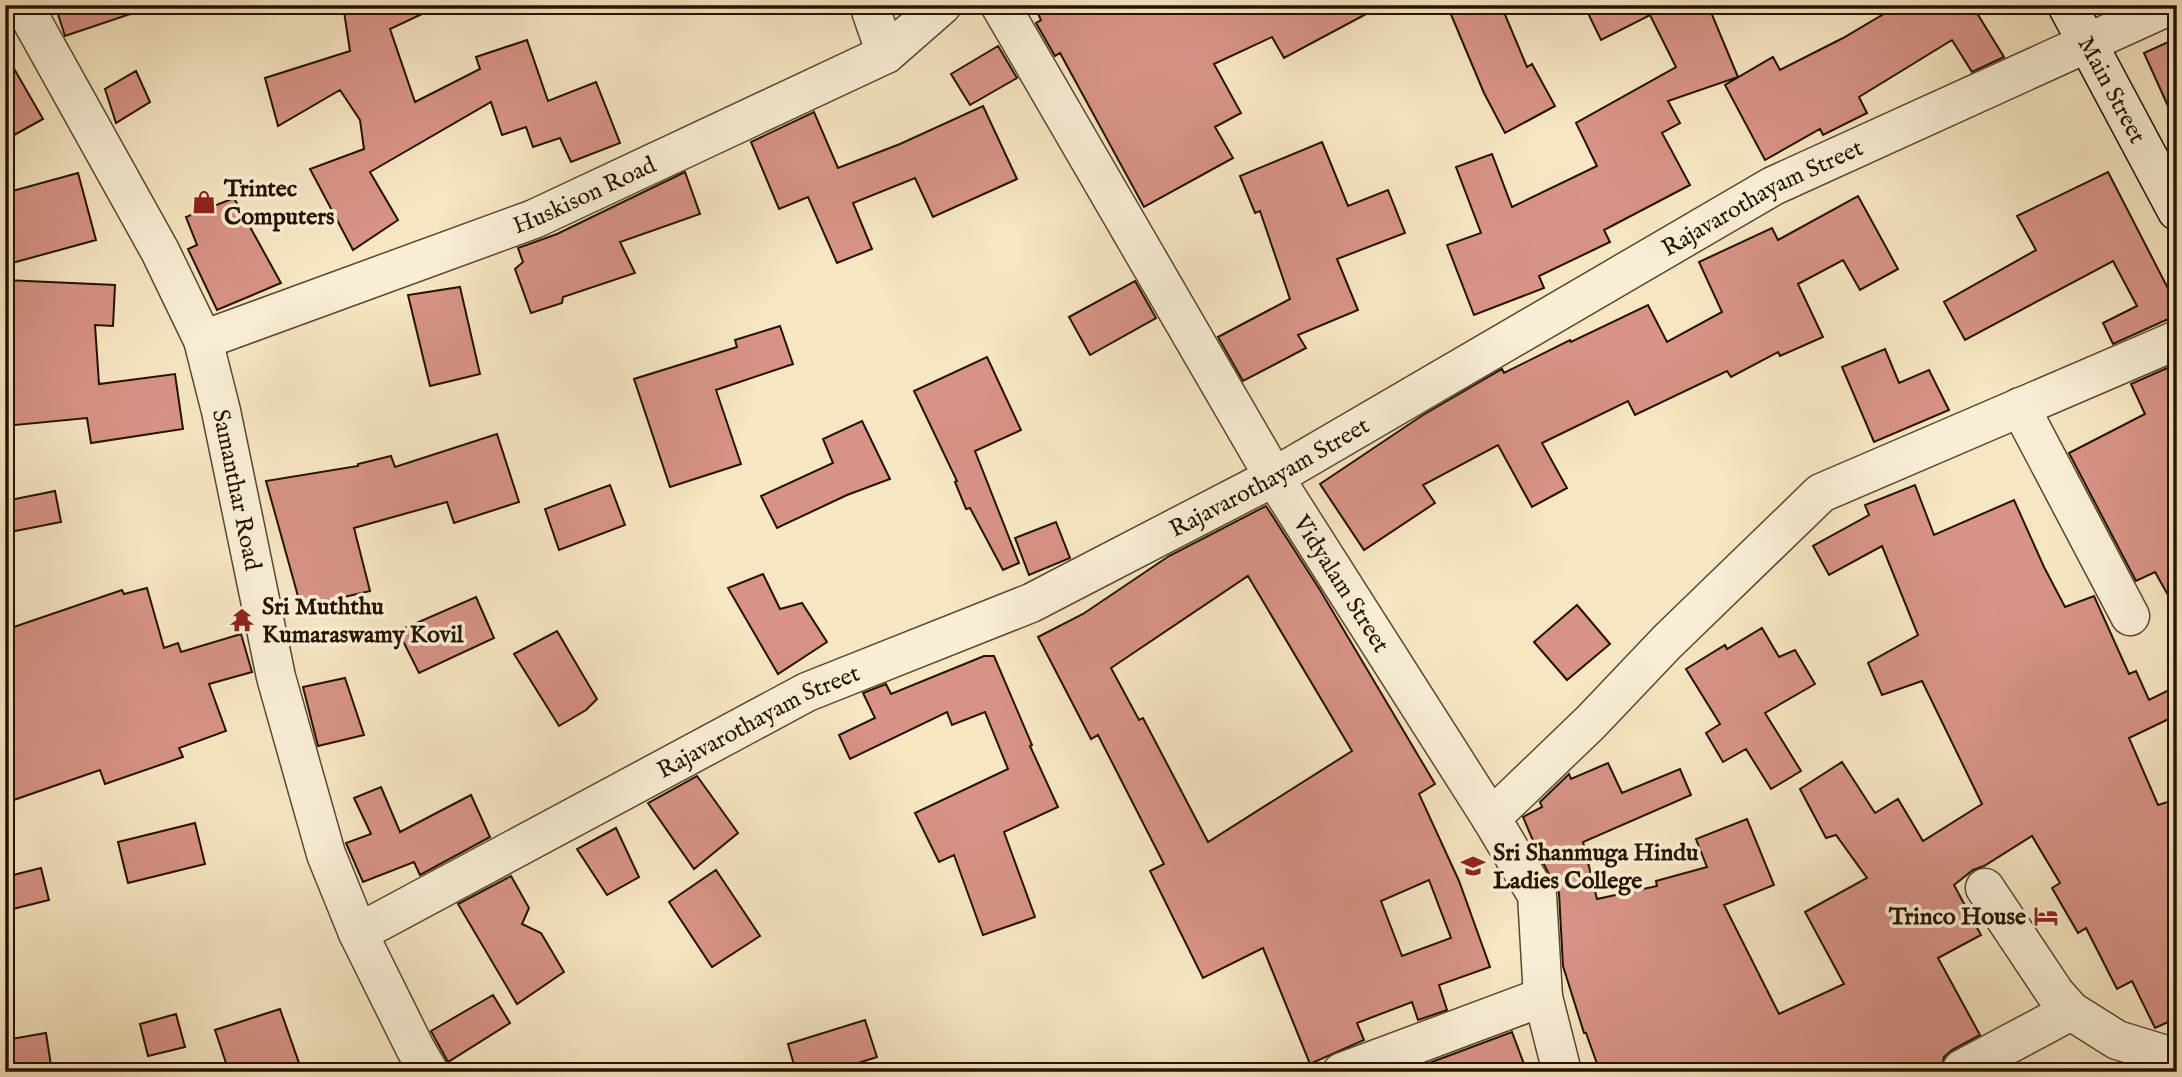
<svg xmlns="http://www.w3.org/2000/svg" width="2182" height="1077" font-family="'IM FELL English',serif">
  <style>
    .building { fill: #d79386; stroke: #251200; stroke-width: 2; fill-rule: evenodd }
    .lines { fill: none; stroke-linecap: round; stroke-linejoin: round }
    .minor-casing { stroke: #594730; stroke-width: 41 }
    .secondary-casing { stroke: #251200; stroke-width: 41 }
    .minor { stroke: #f9efd7; stroke-width: 38 }
    .secondary { stroke: #f9efd7; stroke-width: 38 }
    .labels { text-anchor: middle; stroke-width: 7; stroke-linejoin: round; paint-order: stroke }
    .street-label { font-size: 24px; fill: #251200; stroke: #f9efd7 }
    .poi-label { font-size: 24px; font-weight: bold; fill: #251200; stroke: #f9efd7; text-anchor: start }
  </style>
  <rect width="100%" height="100%" fill="#f6e6c2"/>
  <filter id="stains"><feTurbulence type="fractalNoise" baseFrequency=".00286" numOctaves="4"/><feColorMatrix values="0 0 0 0 .2 0 0 0 0 .09 0 0 0 0 .02 0 0 0 .5 -.17"/></filter>
  <radialGradient id="worn" r=".72"><stop offset=".6" stop-color="#630" stop-opacity="0"/><stop offset="1" stop-color="#630" stop-opacity=".3"/></radialGradient>
  <path class="building" d="M55,5H141L142,10L65,36Z
    M343,5H441L390,29L415,102L480,69L476,57L527,40L548,101L596,82L620,143L571,162L560,138L533,147L526,127L502,135L491,102L370,172L398,220L353,250L310,169L364,149L360,120L340,90L278,126L265,78L350,51Z
    M1034,5H1383L1284,58L1272,37L1214,64L1241,113L1215,127L1233,158L1144,207L1060,53L1055,56L1036,23L1041,20Z
    M1447,5H1501L1527,67L1532,64L1555,106L1505,133L1484,93Z
    M1584,5H1708L1738,77L1668,101L1680,123L1662,133L1690,185L1604,230L1610,242L1539,276L1544,288L1474,315L1447,245L1481,233L1456,167L1492,154L1512,207L1597,166L1576,123L1676,67L1650,15L1601,40Z
    M1899,5H1972L2004,57L1972,72L1952,40L1859,97L1867,113L1823,135L1820,129L1765,160L1725,85L1773,57L1780,70L1843,38Z
    M2177,38V126L2144,53Z
    M998,46L1017,78L970,105L951,74Z
    M5,53L43,119L5,140Z
    M136,71L150,102L116,123L105,89Z
    M983,106L1017,179L933,217L915,178L853,203L872,249L837,263L808,197L779,209L751,142L814,112L838,168L900,144Z
    M1322,142L1348,206L1388,190L1405,233L1337,259L1358,310L1298,335L1306,348L1243,381L1218,337L1290,299L1260,211L1255,213L1240,176Z
    M685,172L700,214L620,242L635,273L563,297L562,303L531,313L515,269L523,262L518,248L557,234Z
    M2108,172L2177,306V315L2113,344L2103,323L2137,306L2113,261L1965,340L1944,302L2036,250L2017,216Z
    M78,173L96,240L5,265V193Z
    M1858,196L1898,269L1860,290L1843,260L1798,284L1823,337L1780,356L1778,352L1731,377L1727,371L1635,415L1628,401L1542,443L1567,488L1532,507L1498,445L1423,485L1435,503L1364,550L1320,484L1423,415L1502,369L1504,373L1570,340L1571,342L1648,305L1667,342L1722,312L1699,262L1772,228L1778,240Z
    M234,198L281,283L217,310L188,249L197,245L186,217Z
    M5,280L115,285L113,326L95,325L99,384L175,374L183,429L91,443L87,418L5,426Z
    M1135,281L1156,318L1090,355L1069,317Z
    M460,287L480,374L430,386L408,295Z
    M780,326L793,364L716,390L741,464L670,487L634,379L737,347L735,340Z
    M1885,349L1899,383L1929,370L1949,410L1874,442L1842,367Z
    M987,357L1021,430L975,451L1019,563L1003,570L970,508L966,509L955,482L957,481L914,391Z
    M2167,368L2177,389V611L2155,572L2136,581L2069,453L2145,414L2131,384Z
    M862,421L890,479L847,495L777,528L761,496L833,463L823,439Z
    M497,434L519,502L454,523L447,502L354,528L370,591L301,607L266,481L358,466V464L391,456L395,467Z
    M610,485L625,525L559,550L545,509Z
    M1915,485L1934,535L2014,500L2044,567L2065,607L2094,596L2129,674L2136,671L2149,700L2177,686V715L2129,738L2158,805L2177,799V1018L2155,1028L2132,981L2117,989L2086,928L2078,933L2052,888L2060,883L2032,836L1984,866L1973,870L1954,885L1981,935L1938,958L1980,1035L1952,1050L1944,1057L1941,1072H1600L1586,1033H1584L1563,966L1559,893L1540,857L1523,817L1542,807L1540,802L1569,774L1571,779L1608,763L1622,793L1680,769L1691,795L1583,842L1597,899L1657,886L1656,881L1707,867L1696,839L1747,819L1774,885L1724,905L1779,1014L1844,984L1805,912L1867,878L1836,835L1826,838L1800,789L1842,762L1875,813L1898,799L1923,841L1982,804L1922,681L1882,695L1868,663L1918,635L1882,546L1829,575L1813,546L1869,515L1865,505Z
    M55,491L61,522L5,533V501Z
    M1266,506L1320,590L1435,784L1419,794L1459,881L1490,967L1439,985L1447,1010L1418,1020L1412,1002L1357,1023L1364,1040L1310,1064L1263,948L1203,978L1150,871L1164,864L1098,735L1091,739L1038,637L1083,614L1169,556ZM1248,576L1352,751L1208,842L1143,718L1139,720L1111,668ZM1429,880L1451,938L1402,956L1381,901Z
    M1056,522L1070,558L1029,575L1015,538Z
    M763,574L780,609L802,603L827,642L778,674L728,588Z
    M147,588L164,648L178,643L181,652L241,634L252,672L209,684L226,731L179,748L183,757L105,784L100,770L5,803V630L122,590L124,594Z
    M476,597L494,638L419,673L398,631Z
    M1577,605L1610,644L1567,680L1534,642Z
    M1762,628L1779,657L1795,650L1815,684L1765,713L1801,771L1771,789L1746,749L1723,762L1706,733L1720,724L1686,669L1725,645L1727,649Z
    M557,631L597,699L586,710L559,726L514,654Z
    M984,656H994L1032,745L1030,746L1058,807L1004,832L1035,917L983,935L954,855L939,862L915,813L1008,769L985,712L952,725L947,712L850,759L839,735L875,718L863,693L886,684L891,694Z
    M345,678L364,735L318,746L303,687Z
    M697,776L738,833L694,869L648,803Z
    M381,787L400,832L471,795L490,837L420,875L414,862L363,882L346,843L371,834L354,798Z
    M195,823L205,864L128,883L118,842Z
    M616,828L639,877L607,895L577,849Z
    M41,868L49,900L5,911V877Z
    M716,870L760,936L712,967L669,902Z
    M511,876L529,908L522,924L541,933L564,972L517,1004L458,904Z
    M493,995L510,1023L448,1062L431,1031Z
    M280,1009L299,1063L273,1072H229L215,1030Z
    M176,1014L185,1047L148,1056L140,1024Z
    M865,1020L877,1057L830,1072H796L788,1044Z
    M1512,1032L1527,1072H1405Z
    M46,1033L52,1072H5V1040Z"/>
  <g class="lines">
    <g class="minor-casing">
      <g id="minor">
        <path id="s1" d="M23,5L160,251L203,340L221,411L276,677L326,854L358,933L415,1048L429,1072"/>
        <path d="M869,5L886,54"/>
        <path id="s2" d="M1000,5L1274,477L1491,818L1537,895L1543,997L1562,1072"/>
        <path id="s3" d="M203,340L534,219L886,54L942,5"/>
        <path d="M2020,407L2130,616"/>
        <path d="M1491,818L1591,722L1667,642L1821,493L2177,340"/>
        <path d="M1985,888L2055,993L2071,1011L2117,1040L2166,1055L2177,1056"/>
        <path id="s4" d="M358,933L807,692L1031,603L1274,477L1773,186L2171,5"/>
        <path d="M1962,1069L2071,1011"/>
        <path d="M1342,1072L1543,997"/>
      </g>
    </g>
    <g class="secondary-casing">
      <g id="secondary">
        <path id="s5" d="M2067,5L2177,211"/>
      </g>
    </g>
    <use href="#minor" class="minor"/>
    <use href="#secondary" class="secondary"/>
  </g>
  <defs>
    <g id="shop-bare" transform="scale(1.89)"><path d="M-5-2.5h2.3a2.7 3.5 0 0 1 5.4 0H5L5.5 6h-11ZM-1.5-2.5h3a1.5 2.3 0 0 0-3 0Z" fill="#8f2418" stroke="#f9efd7" stroke-width="2.5" paint-order="stroke"/></g>
    <g id="temple-bare" transform="scale(1.89)"><path d="M0-6L5-2H3V0L6.5 2.5H4V6H1.5V3h-3V6H-4V2.5H-6.5L-3 0V-2H-5Z" fill="#8f2418" stroke="#f9efd7" stroke-width="2.5" paint-order="stroke"/></g>
    <g id="school-bare" transform="scale(1.89)"><path d="M0-5L7-2L0 1L-7-2ZM-4 1L0 2.5L4 1V4Q0 6-4 4Z" fill="#8f2418" stroke="#f9efd7" stroke-width="2.5" paint-order="stroke"/></g>
    <g id="hotel-bare" transform="scale(1.89)"><path d="M-6-4.5h1.5V1H6V5H4.5V3h-9V5H-6ZM-4 0a1.8 1.8 0 1 1 3.6 0ZM.5 0V-2.5h3Q6-2.5 6 0Z" fill="#8f2418" stroke="#f9efd7" stroke-width="2.5" paint-order="stroke"/></g>
  </defs>
  <g fill-rule="evenodd">
    <use href="#shop-bare" x="204" y="202"/>
    <use href="#temple-bare" x="242" y="620"/>
    <use href="#school-bare" x="1473" y="866"/>
    <use href="#hotel-bare" x="2046" y="916"/>
  </g>
  <g class="labels">
    <g class="street-label">
      <text dy="8" stroke="none"><textPath href="#s5" startOffset="96">Main Street</textPath></text>
      <text dy="8" stroke="none"><textPath href="#s3" startOffset="408">Huskison Road</textPath></text>
      <text dy="8" stroke="none"><textPath href="#s4" startOffset="1587">Rajavarothayam Street</textPath></text>
      <text dy="8" stroke="none"><textPath href="#s4" startOffset="1020">Rajavarothayam Street</textPath></text>
      <text dy="8" stroke="none"><textPath href="#s1" startOffset="534">Samanthar Road</textPath></text>
      <text dy="8" stroke="none"><textPath href="#s2" startOffset="672">Vidyalam Street</textPath></text>
      <text dy="8" stroke="none"><textPath href="#s4" startOffset="453">Rajavarothayam Street</textPath></text>
    </g>
    <g class="poi-label">
      <text x="224" y="196">Trintec<tspan x="224" dy="28">Computers</tspan></text>
      <text x="262" y="614">Sri Muththu<tspan x="262" dy="28">Kumaraswamy Kovil</tspan></text>
      <text x="1493" y="860">Sri Shanmuga Hindu<tspan x="1493" dy="28">Ladies College</tspan></text>
      <text x="2026" y="924" text-anchor="end">Trinco House</text>
    </g>
  </g>
  <rect width="2182" height="1077" fill="none" stroke="#f6e6c2" stroke-width="28"/>
  <rect x="7" y="7" width="2168" height="1063" fill="none" stroke="#251200" stroke-width="3.5"/>
  <rect x="14" y="14" width="2154" height="1049" fill="none" stroke="#251200" stroke-width="2"/>
  <rect width="100%" height="100%" filter="url(#stains)"/>
  <rect width="100%" height="100%" fill="url(#worn)"/>
</svg>
